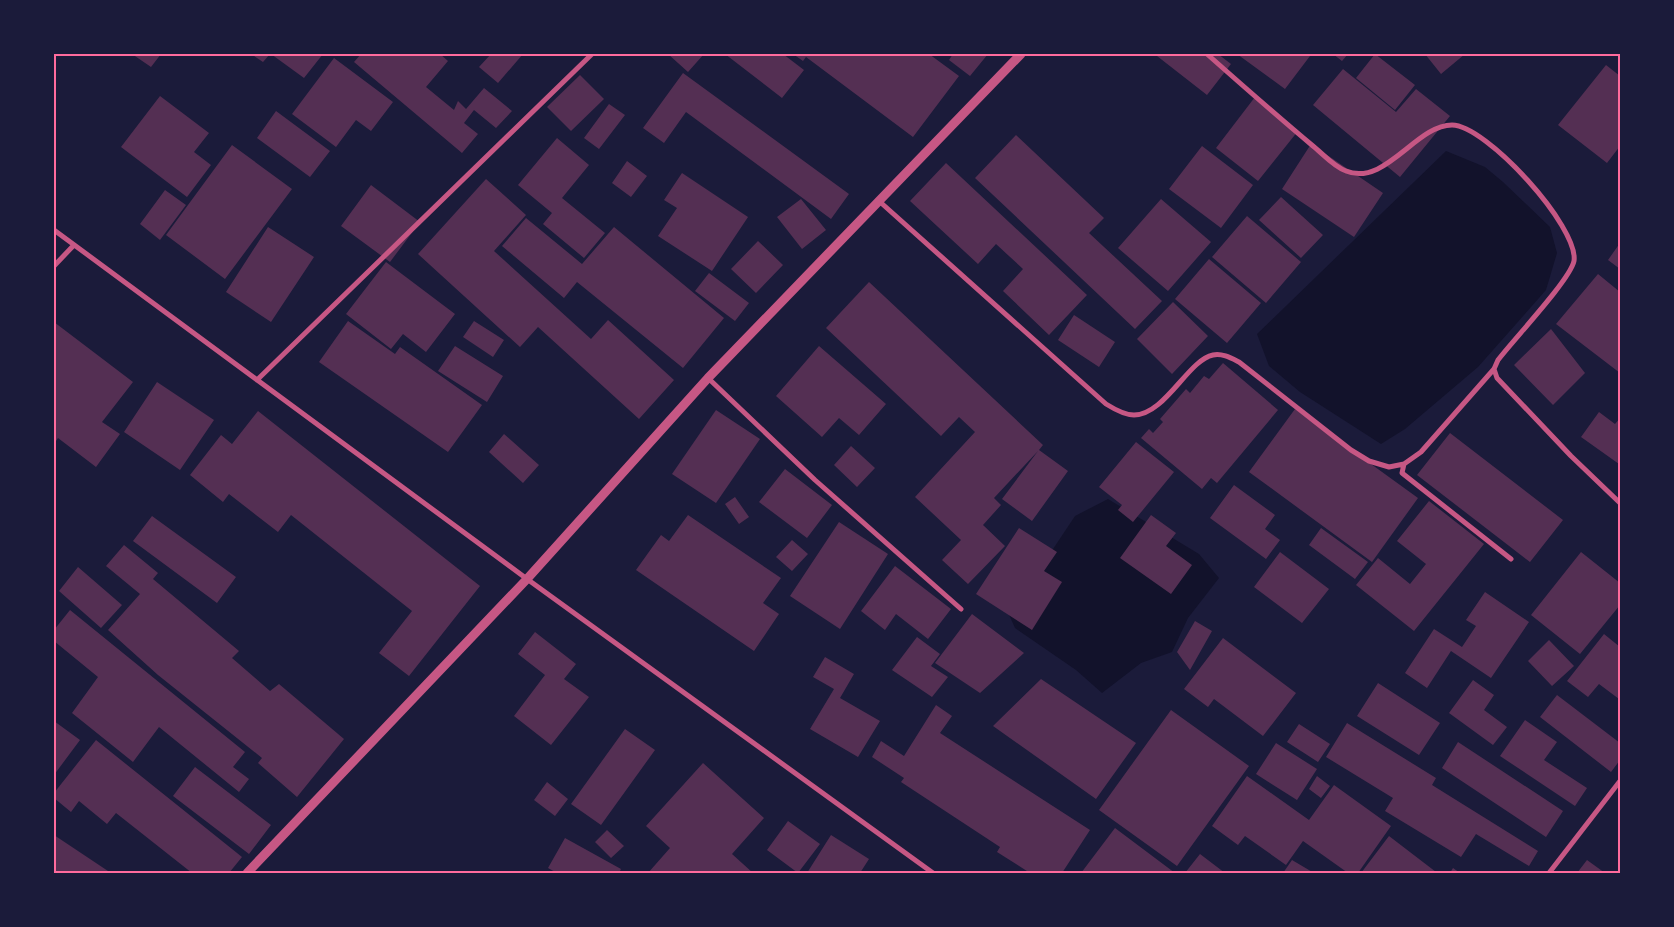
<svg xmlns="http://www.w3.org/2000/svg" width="1674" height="927" font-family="'DM Sans',sans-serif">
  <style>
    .water { fill: #12122b }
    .building { fill: #542f53 }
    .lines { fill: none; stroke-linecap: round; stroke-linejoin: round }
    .minor { stroke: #c65784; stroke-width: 5 }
    .tertiary { stroke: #c65784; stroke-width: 9 }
    .neatline { fill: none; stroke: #ff6b9d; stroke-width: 2 }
  </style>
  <rect width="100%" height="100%" fill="#1b1b3a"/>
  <path class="water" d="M1446,151L1485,167L1503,182L1550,227L1557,253L1546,290L1478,367L1405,429L1381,444L1300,392L1269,366L1257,334Z
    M1108,499L1199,554L1219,578L1188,618L1172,652L1141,663L1102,693L1076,670L1015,628L1006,608L1049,555L1075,516Z"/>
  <path class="building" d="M132,54H161L151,67Z
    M251,54H270L263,62Z
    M271,54H323L304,78Z
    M361,54H440L448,61L426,87L454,110L458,101L466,109L484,88L512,111L496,128L474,110L464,123L478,134L462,153L354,62Z
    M491,54H523L498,83L479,67Z
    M668,54H704L688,72Z
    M725,54H783L804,70L782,98Z
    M793,54H929L959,76L913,137L806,57L803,61Z
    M953,54H988L970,76L949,60Z
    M1158,54H1218L1231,64L1207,95L1157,56Z
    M1237,54H1308L1310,56L1285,89Z
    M1333,54H1348L1342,61Z
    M1375,54L1415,85L1395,110L1356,78Z
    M1425,54H1465L1441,74Z
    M334,58L393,102L371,131L356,120L336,147L292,114Z
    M1606,65L1620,76V146L1607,163L1558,125Z
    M1343,69L1396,112L1416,89L1450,116L1400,177L1313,105Z
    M683,73L849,194L831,219L686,112L664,143L643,128Z
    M580,75L604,99L571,131L547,107Z
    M160,96L209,133L194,152L211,165L187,197L121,147Z
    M1255,97L1298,131L1258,181L1216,148Z
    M609,104L625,115L599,149L584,138Z
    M276,111L330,151L310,177L257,138Z
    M1016,135L1104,218L1089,233L1162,301L1135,329L975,178Z
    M557,138L589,165L562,198L605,233L584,258L543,224L552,213L518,185Z
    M1311,144L1383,193L1354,237L1282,189Z
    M232,145L292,189L225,279L166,235Z
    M1202,146L1253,185L1221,228L1169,189Z
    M627,161L647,176L631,197L612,183Z
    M946,163L1087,295L1049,335L1003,291L1023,269L996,244L978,264L910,201Z
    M682,173L748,217L712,271L658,236L677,208L664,200Z
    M486,179L526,215L494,251L591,339L608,320L674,380L639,419L538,327L520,347L418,254Z
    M371,185L420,222L390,262L341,226Z
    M165,190L186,205L160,240L140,224Z
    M1281,197L1323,235L1301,258L1259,220Z
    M801,199L826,230L802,249L777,217Z
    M1161,199L1211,242L1168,291L1118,248Z
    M1247,216L1301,262L1266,303L1212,257Z
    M526,218L582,264L614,227L724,318L683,368L577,282L564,298L502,246Z
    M268,227L314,257L271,322L226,292Z
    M758,241L783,265L756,293L731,269Z
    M1620,243V269L1608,260Z
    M1209,259L1261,303L1227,343L1175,299Z
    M386,262L455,314L426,352L403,334L391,349L346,314Z
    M709,273L749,303L735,321L695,291Z
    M1598,274L1620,292V373L1556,324Z
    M869,282L1043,445L1039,450L1068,471L1032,521L1002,499L1038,451L994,498L1001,505L983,525L1005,546L968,584L942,560L961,540L915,497L975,432L959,417L941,436L826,328Z
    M1173,302L1208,336L1172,374L1137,339Z
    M1074,315L1115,342L1099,367L1058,340Z
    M348,321L395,354L400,347L482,405L448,452L319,362Z
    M474,321L504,340L493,357L463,337Z
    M54,322L133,382L102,422L120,434L96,467L58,438L54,444Z
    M1551,329L1585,373L1553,405L1514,365Z
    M455,346L503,376L487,402L438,371Z
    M819,346L886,404L859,435L839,418L822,437L776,396Z
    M1223,363L1278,410L1217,483L1211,478L1202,489L1141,438L1149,429L1153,433L1163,422L1160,419L1186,389L1190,393L1204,376L1209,379Z
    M157,382L214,420L180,470L124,432Z
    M1295,409L1418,498L1372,562L1249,472Z
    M716,410L760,439L716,503L672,474Z
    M258,411L480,586L409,676L379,653L412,611L291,515L278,532L229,494L223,502L190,475L221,435L232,444Z
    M1599,412L1615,424L1620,418L1619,464L1581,437Z
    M1450,433L1563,520L1530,562L1417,475Z
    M504,434L539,465L523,483L489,452Z
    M1136,442L1174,472L1133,522L1118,510L1122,505L1099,487Z
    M851,446L875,468L857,487L834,465Z
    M785,469L832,505L807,538L759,502Z
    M1234,485L1275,515L1265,529L1280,540L1266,559L1210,518Z
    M735,497L749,517L739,524L725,504Z
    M1429,501L1484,544L1414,631L1356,585L1378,558L1410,584L1426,564L1397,541Z
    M688,515L781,578L763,603L779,614L754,651L636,570L661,535L669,541Z
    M1151,515L1176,533L1166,546L1192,565L1171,594L1120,558Z
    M152,516L236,577L217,603L133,541Z
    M839,522L888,554L840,629L790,596Z
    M1019,528L1057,552L1044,571L1062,582L1032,630L976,594Z
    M1321,528L1368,562L1355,579L1309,545Z
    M792,540L808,554L792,571L776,557Z
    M124,545L158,573L153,579L239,651L232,658L270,691L279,684L344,739L297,797L258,763L262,758L158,675L108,630L140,594L106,566Z
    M1280,552L1329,589L1302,623L1254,587Z
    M1581,552L1620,583V605L1580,654L1531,615Z
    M895,566L951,609L928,639L896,614L885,630L861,611Z
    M78,567L122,605L101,628L59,591Z
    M1485,592L1529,622L1491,678L1451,651L1427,688L1405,673L1434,629L1462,647L1476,626L1466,620Z
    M70,610L245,752L233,767L249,779L239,792L159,727L133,762L72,713L98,677L54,641V630Z
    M972,614L1024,653L980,693L935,663Z
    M1195,621L1212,631L1190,670L1177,652Z
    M535,632L576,664L564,679L589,697L551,745L514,716L545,675L518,654Z
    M1604,634L1620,647L1619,699L1599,684L1588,697L1567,681Z
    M917,637L940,654L931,666L948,677L932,697L892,670Z
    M1223,638L1296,693L1263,736L1214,699L1208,707L1184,689Z
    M1549,640L1574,666L1552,686L1528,661Z
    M825,657L854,674L840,698L880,721L858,757L810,729L834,689L813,677Z
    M1041,679L1136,743L1096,799L993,726Z
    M1473,680L1494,695L1484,710L1507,727L1493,745L1449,713Z
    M1378,683L1440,723L1419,755L1357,716Z
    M1557,695L1620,743V760L1611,772L1540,717Z
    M936,705L952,716L940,733L1090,830L1062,873H1030L997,852L1000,847L901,782L904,778L872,757L881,741L904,756Z
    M1171,710L1249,766L1177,866L1099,810Z
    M1525,720L1557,742L1544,760L1587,788L1575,806L1500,756Z
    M54,721L80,740L54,775Z
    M1347,723L1436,778L1432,785L1538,851L1529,866L1476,834L1461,857L1385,811L1393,798L1326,757Z
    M1299,724L1330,744L1318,762L1287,742Z
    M625,729L655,750L601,825L571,804Z
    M96,740L242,857L229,873H192L116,813L107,824L79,801L71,812L54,798V793Z
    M1458,742L1563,811L1546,837L1442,768Z
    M1276,743L1317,769L1297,800L1256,774Z
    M703,763L764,818L732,854L753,873H648L670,848L646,826Z
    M195,767L271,825L249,854L173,796Z
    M1247,776L1309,820L1334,785L1391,826L1358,873H1348L1303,841L1286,865L1245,836L1238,845L1212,826Z
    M1317,776L1330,786L1321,798L1309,789Z
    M547,782L568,799L555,816L534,800Z
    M788,821L820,844L798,873L767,850Z
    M1115,828L1175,873H1081Z
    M607,830L624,846L611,858L595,842Z
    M54,835L111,873H54Z
    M831,835L869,859L860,873H807Z
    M1389,836L1436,872L1435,873H1361Z
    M565,838L621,869L619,873H557L548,868Z
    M1200,854L1225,873H1185Z
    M1292,860L1314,873H1283Z
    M1587,860L1605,873H1577Z
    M1453,868L1460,873H1450Z"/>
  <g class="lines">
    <path class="minor" d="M1207,54C1242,85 1277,116 1313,146C1323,154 1334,167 1346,171C1385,187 1416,125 1452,125C1486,125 1579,227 1574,261C1570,280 1513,340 1498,360L1494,369L1497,378L1571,456L1620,503
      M879,201L1106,404C1114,409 1124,415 1134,415C1165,415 1188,360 1213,355C1222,353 1231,358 1239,362L1351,450L1369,461L1389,467L1404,464L1421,452L1494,369
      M54,230L527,579L933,873
      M54,266L74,245
      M708,378L815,480L961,609
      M257,380L592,54
      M1404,464L1402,473L1511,559
      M1549,873L1620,781"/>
    <path class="tertiary" d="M247,873L527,579L708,378L1021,54"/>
  </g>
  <rect width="1674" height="927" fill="none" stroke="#1b1b3a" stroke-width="110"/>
  <rect x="55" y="55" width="1564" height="817" class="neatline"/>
</svg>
